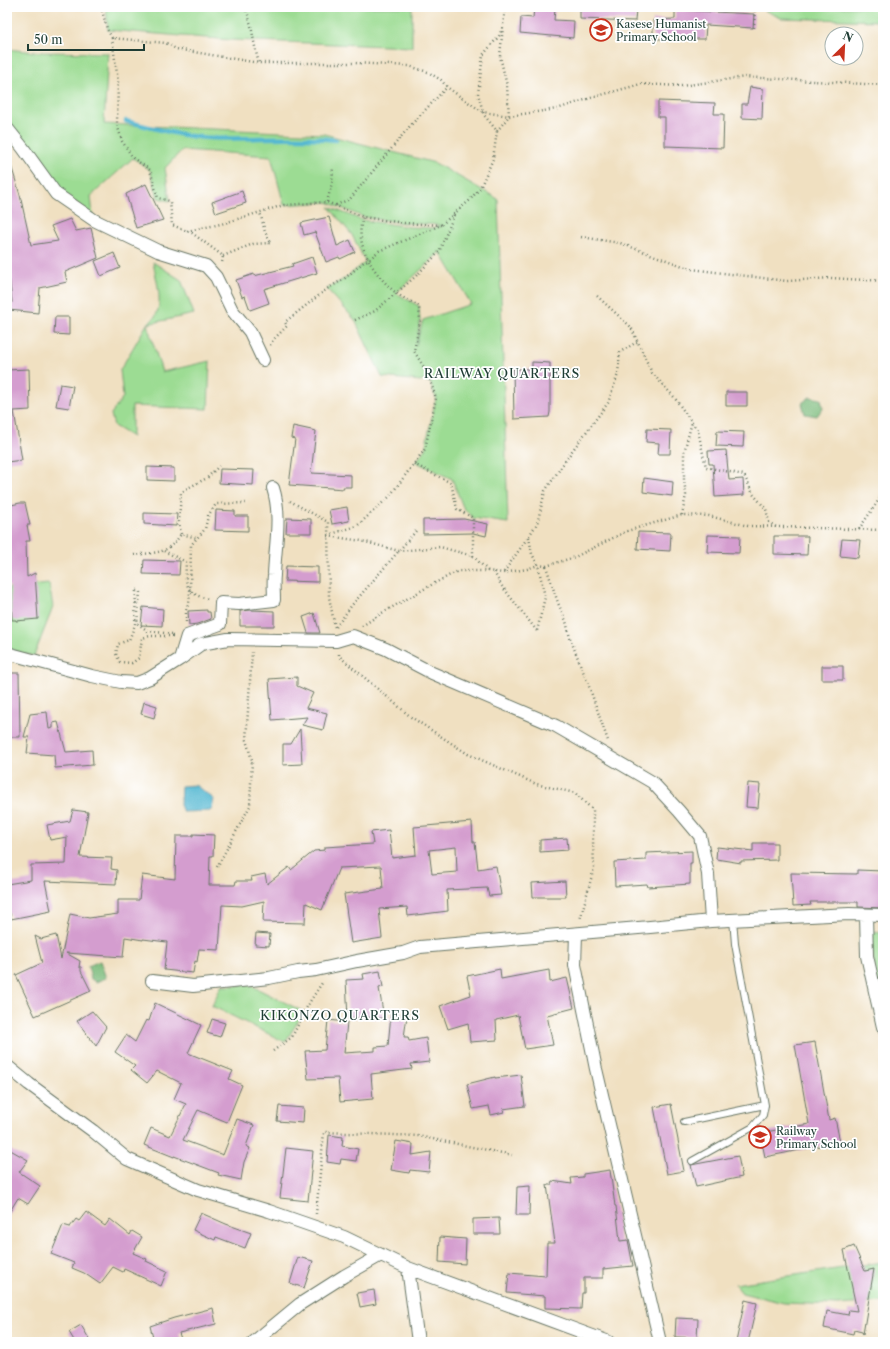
<svg xmlns="http://www.w3.org/2000/svg" width="890" height="1349" font-family="'Libre Caslon Text',serif">
  <style>
    .green { fill: #9cdc93; stroke: #5e8c64; fill-rule: evenodd }
    .forest { fill: #7dbc7d; stroke: #4e7c58 }
    .water { fill: #54b8d2; stroke: #3a7a83 }
    .lines { fill: none; stroke-linecap: round; stroke-linejoin: round }
    .stream { stroke: #54b8d2; stroke-width: 4.5 }
    .building { fill: #d49dcf; fill-rule: evenodd }
    .lane-casing { stroke: #687665; stroke-width: 8 }
    .street-casing { stroke: #687665; stroke-width: 14 }
    .path { stroke: #687665; stroke-width: 2.5; stroke-dasharray: 1 3; stroke-linecap: butt }
    .lane { stroke: #fff; stroke-width: 6 }
    .street { stroke: #fff; stroke-width: 12 }
    .labels { text-anchor: middle; stroke-width: 3.5; stroke-linejoin: round; paint-order: stroke }
    .poi-label { font-size: 11px; fill: #1f3d34; stroke: #fff; text-anchor: start }
    .quarter-label { font-size: 13px; letter-spacing: 1px; fill: #1f3d34; stroke: #fff }
  </style>
  <rect width="100%" height="100%" fill="#fff"/>
  <filter id="ink" filterUnits="userSpaceOnUse"><feTurbulence type="fractalNoise" baseFrequency=".025" numOctaves="2"/><feDisplacementMap in="SourceGraphic" scale="8" xChannelSelector="R" yChannelSelector="G"/><feConvolveMatrix kernelMatrix="1 2 1 2 8 2 1 2 1" color-interpolation-filters="sRGB"/></filter>
  <filter id="wash" filterUnits="userSpaceOnUse"><feTurbulence type="fractalNoise" baseFrequency=".012" numOctaves="4" result="noise"/><feDisplacementMap in="SourceGraphic" scale="16" xChannelSelector="R" yChannelSelector="G"/><feGaussianBlur stdDeviation="0.9" result="paint"/><feColorMatrix in="noise" values="0 0 0 0 0 0 0 0 0 0 0 0 0 0 0 0 0 1.4 0 .05"/><feComposite in="paint" operator="in"/></filter>
  <g filter="url(#wash)">
    <rect width="100%" height="100%" fill="#f0e0c1"/>
    <path class="green" d="M106,7H412V47L231,40L108,30Z
      M764,7H880L879,21L781,18L764,10Z
      M7,49L35,52L108,53L104,124L324,134L435,163L498,199L508,523L473,518L463,507L452,479L416,462L425,449L436,398L430,382L382,377L355,320L327,289L344,279L367,261H365L352,235L329,207L362,220L410,227L434,228L440,225L404,223L363,217L327,202L284,205L271,156L182,150L165,168L170,201L158,198L150,170L133,158L91,196L93,216L58,189L7,132ZM440,252L471,304L423,320L416,345L420,321L419,306L396,293Z
      M153,262L181,280L194,314L147,324L162,372L210,361L208,409L132,406V437L114,426L111,414L123,397L120,370L147,324C168,312 156,281 153,262Z
      M49,584L53,607L34,656L8,650V588Z
      M870,931L883,932V1007L877,985Z
      M250,985L304,1012L285,1042L212,1006L221,986Z
      M883,1262V1302L837,1305L784,1303L742,1293L735,1284Z"/>
    <path class="forest" d="M810,397L821,399L823,408L817,416L805,414L802,403Z
      M100,961L106,978L96,982L91,979L88,966Z"/>
    <path class="water" d="M195,785L214,799L212,809L210,811L183,812L180,805L181,786Z"/>
    <g class="lines">
      <path class="stream" d="M126,121C152,128 184,137 210,138C252,140 294,135 336,140"/>
    </g>
    <g id="blocks">
      <path class="building" d="M534,7L555,9L554,20L574,21L573,38L520,33L521,17L533,18Z
        M580,7L636,9L635,21L580,19Z
        M675,10L754,14L753,28L706,25L705,39H653V20L675,19Z
        M750,87L763,89L762,119L742,118V104H747Z
        M658,101L715,103L714,114H724L723,148L665,146V117H658Z
        M7,162H10L20,195L31,245L58,241L51,226L70,219L76,231L91,228L98,258L65,272L67,282L40,288L38,313L9,310L12,302L7,257Z
        M146,184L163,220L136,228L126,194Z
        M242,191L246,203L216,213L212,202Z
        M329,217L337,246L350,240L355,252L340,259L339,257L326,262L315,232L304,235L301,223Z
        M114,253L120,268L101,276L95,261Z
        M312,257L317,273L264,289L269,303L250,310L245,296L242,297L236,280L254,274V276L293,266L292,264Z
        M55,317H69V335L54,334Z
        M532,362L550,363V412L549,417L514,419L513,369H532Z
        M29,369L30,410L14,411L22,460L7,462V370Z
        M60,384L73,386L69,408L56,406Z
        M726,392H747V406H726Z
        M293,426L316,431L311,473L351,475V487H343L344,489L289,485L295,439L291,438Z
        M647,429L671,430L670,454H658L659,443L646,442Z
        M717,431L744,432L743,447L716,446Z
        M726,450L729,480L743,479L744,495L715,497L713,464H709L708,451Z
        M147,467L174,468V481L147,480Z
        M220,469L254,470L253,485L219,483Z
        M644,478L673,482L672,496L643,492Z
        M20,503H25L30,525H27L30,541H26L27,577L35,573L38,619L16,621V620H12L10,586H7V506Z
        M347,507L349,521L332,524L329,510Z
        M216,510L235,511V516H248V531L215,530Z
        M144,513L177,514L176,526L144,524Z
        M287,518L311,519V533H286Z
        M464,519L488,524L486,536L473,533L423,534V520Z
        M638,532L671,533L670,551L637,549Z
        M708,535L740,536L739,553L707,552Z
        M774,536H808L807,555L774,554Z
        M842,539L860,540L858,558L840,556Z
        M144,560L180,561L179,575L143,574Z
        M286,566L318,567V582L285,581Z
        M143,607L163,609L162,626L141,625Z
        M207,610V612H210L211,619L197,624L189,625L188,611Z
        M251,610L274,611V626H240V611Z
        M314,613L320,633H308L303,617Z
        M822,666H843V680H822Z
        M7,673H19L20,737H7Z
        M297,677V686L313,693L306,708L327,713L323,730L302,725L307,717L272,720L269,679Z
        M144,702L157,706L154,718L141,714Z
        M47,712L49,729L53,728V723L58,722L66,752L92,750L93,765L55,768L54,755L27,753L29,737H24L30,714Z
        M300,729L302,764L283,765V744H291Z
        M748,783L760,784L758,808L746,807Z
        M73,810L88,812L80,857L112,858L111,869L117,870L116,884L45,881L51,911L11,919L10,913L7,914V884L31,880V865L66,864L67,837L50,840L47,825L70,821Z
        M472,822L473,842H475L478,869L496,866L501,895L489,896L487,888L447,890L448,911L408,916L407,907L379,909L382,938L351,943L344,894L383,889L381,866L339,868L322,910L306,903L305,923L263,922L264,901L242,906L222,905L219,950L199,949L197,962L195,961L193,973L164,970L167,942L143,939V940L125,937L123,957L66,953L80,961L79,967H81V971L91,991L35,1016L16,975L42,963L35,936L41,939L56,935L61,959L70,914L89,918L118,914V900H139L142,875L175,879L176,836H193V834L214,835L213,856H210L209,885H235L236,881H252L251,877L265,874L267,884L289,867L291,870L314,851L325,850V847L373,844L371,832L389,830L392,858L416,855L414,827ZM456,847L457,872L432,874L429,850Z
        M567,838L568,850L540,852V840Z
        M753,843H777V860L741,861V863L716,859L717,847L753,851Z
        M692,851V863H690V884L648,887L647,884L615,886L614,862L646,860V853Z
        M857,870L883,871V908L858,907V902H810L811,905L793,906L791,873L857,874Z
        M565,881L566,897H533L532,883Z
        M256,933L270,934L269,946L255,945Z
        M500,969L501,979L549,970L550,982L567,978L574,1008L547,1015L553,1045L525,1049L518,1015L496,1020L497,1040L470,1042L468,1023L448,1029L440,1006L471,995L467,976Z
        M380,971L383,987L379,988L384,1018L371,1019V1017L348,1018L346,980L364,979L363,974Z
        M155,1003L201,1025L188,1053L233,1071L229,1079L242,1085L227,1122L198,1110L183,1140L223,1155L237,1119L254,1125L246,1146L250,1148L244,1162L241,1180L218,1175L219,1173L174,1156V1157L144,1145L151,1128L170,1136L186,1104L174,1099L181,1083L157,1071L147,1083L131,1070L135,1066L115,1052L126,1035L135,1042L146,1020L149,1021Z
        M92,1011L106,1027L96,1046L77,1021Z
        M391,1014L407,1016L404,1037H408L409,1041L426,1038L429,1062L411,1064L412,1069L371,1074L373,1099L340,1102L338,1078L308,1079L305,1051L325,1050L328,1020L347,1022L344,1053L375,1051V1047L388,1046Z
        M212,1019L225,1023L220,1037L207,1033Z
        M815,1042L829,1120L835,1118L840,1142L765,1157L760,1133L809,1124L795,1045Z
        M521,1075L525,1106L503,1109L504,1112L491,1115L489,1106L473,1109L467,1084L495,1077V1078Z
        M671,1104L684,1171L667,1174L654,1107Z
        M279,1106L304,1108L303,1123L277,1121Z
        M329,1135L343,1137L342,1146L358,1149L356,1161L341,1159L340,1164L327,1162Z
        M396,1141L413,1144L412,1155L431,1152L429,1172L410,1170L409,1173L391,1170Z
        M7,1148L28,1160L19,1172L40,1186L28,1204L18,1198L7,1216Z
        M286,1148L313,1151L308,1201L280,1198Z
        M738,1156L742,1177L696,1187L691,1165Z
        M610,1170L615,1206H616L620,1241L628,1240L633,1266L603,1269V1278H584V1293H582L581,1309L545,1308V1296L507,1293L509,1273L546,1276L547,1243H555L547,1185H551L552,1181L572,1184L571,1178L583,1177V1174Z
        M530,1186L529,1215H516L517,1187Z
        M86,1212L105,1226L110,1219L130,1235L132,1231L142,1237L133,1253L147,1259L146,1261L167,1271L161,1286L124,1269L123,1272L113,1267L100,1284L84,1273L72,1268L74,1263L51,1254L63,1225L70,1227L76,1219L79,1221Z
        M201,1213L226,1224L251,1233L245,1248L216,1237L215,1240L193,1230Z
        M499,1218L500,1234H473V1219Z
        M440,1237L466,1239L465,1264L439,1262Z
        M854,1246L865,1271L874,1269L863,1334L862,1332L854,1330L853,1334L824,1328L827,1311L848,1315L849,1310L857,1311L844,1250Z
        M298,1257L313,1261L304,1288L290,1283Z
        M374,1290L376,1304L360,1307L357,1293Z
        M745,1300L757,1303L750,1334L748,1342H736Z
        M213,1308L216,1324L179,1333L182,1342H154L150,1326L174,1318Z
        M676,1318L698,1319L697,1338L675,1337Z
        M81,1325L91,1342H75L69,1332Z"/>
    </g>
  </g>
  <g filter="url(#ink)">
    <use href="#blocks" fill-opacity="0" stroke="#687665" stroke-width="1"/>
    <g class="lines">
      <g class="lane-casing">
        <path id="lane" d="M684,1122L765,1105
          M692,1161L753,1127L763,1115L765,1105L735,944L733,919"/>
      </g>
      <g class="street-casing">
        <path id="street" d="M7,128L23,148L56,194L94,220L158,251L206,266L216,277L232,310L250,332L263,360
          M7,653L92,676L121,682L137,683L150,678L180,659L187,636L220,624L221,603L239,604L274,600C274,591 273,583 274,575C275,546 282,516 273,488
          M180,659L201,644L228,639L336,641L353,636L386,649L432,673L556,726L652,782L679,811L700,836L708,874L711,921
          M866,915L867,956L883,1027
          M576,934L575,965L596,1069L660,1342
          M152,981L193,986L269,978L298,972L316,970L357,961L403,953L420,947L650,927L711,921L849,914L883,915
          M7,1066L29,1084L93,1131L127,1159L198,1190L269,1211L344,1237L408,1268L609,1342
          M408,1268L418,1342
          M254,1342L300,1304L344,1276L381,1255"/>
      </g>
      <path class="path" d="M101,7L107,29L112,38L166,43L176,49L259,63H354L409,66L428,72L441,80L447,87L462,98L483,112L509,116L557,109L594,97L641,84L681,86L745,77L883,85
        M245,7C253,25 253,44 259,63
        M754,28L755,7
        M112,38L118,81L117,124L122,141L133,158L150,170L158,198L170,201L172,225L192,233L223,256L222,263
        M497,131L509,116L507,86L500,56L505,7
        M327,202L332,183L333,167
        M336,205L350,199L410,126L447,87
        M187,231L221,224L284,205L327,202L363,217L404,223L441,225
        M581,237L620,243L691,269L787,281L831,278L883,281
        M223,256L253,244L271,243L265,232L260,212
        M597,296L631,327L652,373L674,397L698,431L706,467L744,475L753,494L766,509L769,522L776,527
        M355,320L375,311L415,277L439,252L454,215
        M270,345L273,340L287,326L285,322L327,289L344,279L365,261L368,260L379,251L441,225L469,201L480,188L493,159L497,131L484,115L478,94L483,55L499,36L503,26
        M414,464L451,483L457,509L473,518V556
        M290,501L328,522L329,597L335,628
        M682,515L686,495L684,480V452L692,422
        M859,529L883,494
        M181,534L179,522L181,493L186,489L207,478L219,466
        M328,535L357,526L389,497L425,449L436,398L428,374L414,351L420,321L419,306C412,302 402,298 395,292C375,275 353,245 363,217
        M328,536L362,541L399,551L440,547L473,556L488,571
        M529,537L532,554L538,565L545,597L537,631
        M164,551L186,562C185,584 185,594 209,599
        M134,555C157,552 167,555 181,534L197,538
        M546,566L558,603L566,621L570,638L590,689L608,741
        M494,572L501,585L537,631
        M504,572L537,524L545,491L572,451L608,403L618,374L620,352L637,342
        M186,622V610L189,603L190,592L191,545L205,529L208,516L216,504L246,503
        M362,626L382,613L433,584L458,571H488L503,573L527,569L538,565L546,566L575,557L627,531L682,515L709,516L748,526L883,530
        M336,627L352,605L416,531
        M173,636H150L142,638L139,658L132,663L120,662L116,654L118,644L129,640L135,625L136,589L140,592L137,623L148,631L173,634
        M339,654V656L411,717L468,754L536,784L575,793L593,810V840L594,868L580,920
        M217,867L250,806L252,760L246,740L252,652
        M273,1051L292,1037L309,1003L322,983
        M316,1214L324,1132L418,1136L512,1155"/>
      <use href="#lane" class="lane"/>
      <use href="#street" class="street"/>
    </g>
  </g>
  <defs>
    <g id="school-ring" transform="scale(1.15)"><circle r="9.5" fill="#fff" stroke="#c8321e" stroke-width="1.5"/><path d="M0-5L7-2L0 1L-7-2ZM-4 1L0 2.5L4 1V4Q0 6-4 4Z" fill="#c8321e"/></g>
  </defs>
  <g fill-rule="evenodd">
    <use href="#school-ring" x="601" y="30"/>
    <use href="#school-ring" x="760" y="1137"/>
  </g>
  <g class="labels">
    <g class="poi-label">
      <text x="616" y="28">Kasese Humanist<tspan x="616" dy="13">Primary School</tspan></text>
      <text x="776" y="1135">Railway<tspan x="776" dy="13">Primary School</tspan></text>
    </g>
    <g class="quarter-label">
      <text x="502" y="378">RAILWAY QUARTERS</text>
      <text x="340" y="1020">KIKONZO QUARTERS</text>
    </g>
  </g>
  <rect width="890" height="1349" fill="none" stroke="#fff" stroke-width="24"/>
  <g transform="translate(844 46) rotate(24)"><circle r="19" fill="#ffffff" stroke="#a5b1ae"/>
  <path d="M0-3L7 15L0 10L-7 15Z" fill="#c8321e"/>
  <text y="-6" font-size="11" font-weight="bold" text-anchor="middle" fill="#1f3d34">N</text>
  </g>
  <path d="M28 44v6h116v-6" fill="none" stroke="#1f3d34" stroke-width="2"/>
  <text x="34" y="44" font-size="12" fill="#1f3d34" stroke="#ffffff" stroke-width="3" paint-order="stroke">50 m</text>
</svg>
